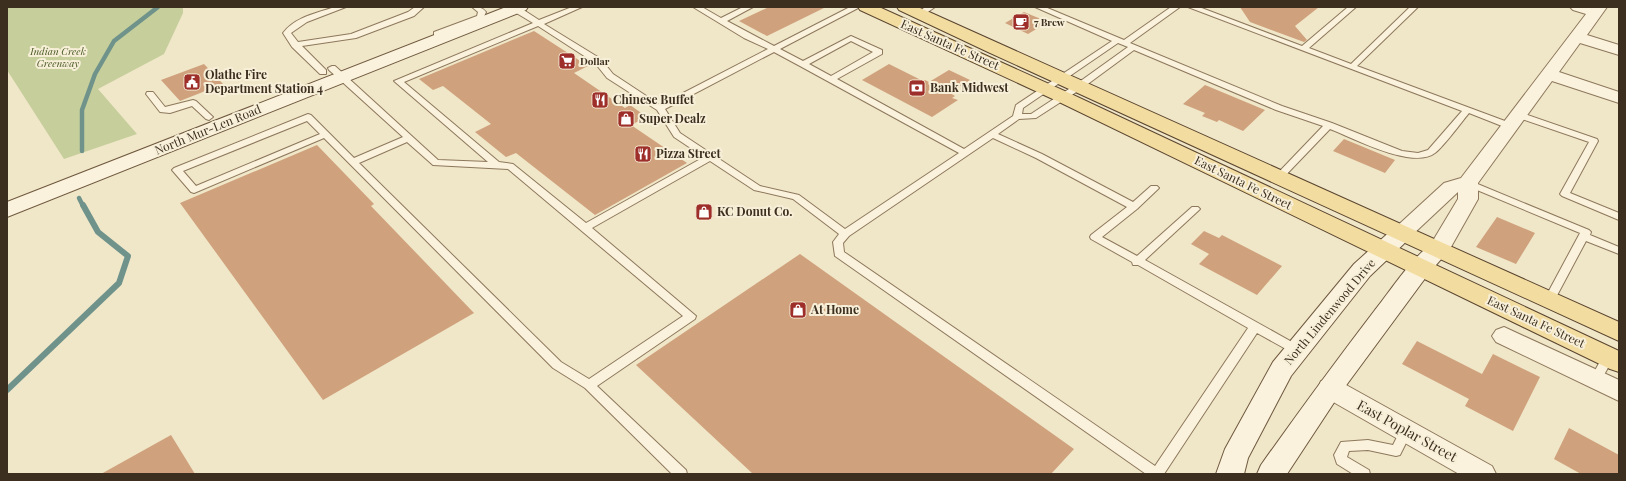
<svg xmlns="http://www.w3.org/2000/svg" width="1626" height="481" font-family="'Playfair Display',serif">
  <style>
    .green { fill: #c6cf9b }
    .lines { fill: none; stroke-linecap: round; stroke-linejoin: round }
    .stream-far1 { stroke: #6f938b; stroke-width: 4.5 }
    .stream { stroke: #6f938b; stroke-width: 6 }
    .building { fill: #cfa27d }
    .lane-casing { stroke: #8d785c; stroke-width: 2 }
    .street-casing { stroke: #8d785c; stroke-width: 2 }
    .secondary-casing { stroke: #6f593f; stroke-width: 2 }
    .primary-casing { stroke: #5b4630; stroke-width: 2 }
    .lane { fill: #faf2dc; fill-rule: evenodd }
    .street { fill: #faf2dc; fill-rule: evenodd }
    .secondary { fill: #faf2dc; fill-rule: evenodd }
    .primary { fill: #f3dca0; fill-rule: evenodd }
    .labels { text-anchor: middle; stroke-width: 4; stroke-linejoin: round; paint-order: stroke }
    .far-poi-label { font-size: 10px; font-weight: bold; fill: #3d2f20; stroke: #f7efd8; text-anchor: start }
    .far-park-label { font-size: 10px; font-style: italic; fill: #4a5a26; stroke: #f7efd8 }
    .street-label { font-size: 12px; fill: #3d2f20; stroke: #f7efd8 }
    .poi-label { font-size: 12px; font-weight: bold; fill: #3d2f20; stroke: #f7efd8; text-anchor: start }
    .near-street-label { font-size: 14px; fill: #3d2f20; stroke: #f7efd8 }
  </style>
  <rect width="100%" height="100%" fill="#f0e6c8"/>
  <path class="green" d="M7,7H183V13L164,54L98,89L137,134L64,159L7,70Z"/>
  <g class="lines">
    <path class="stream-far1" d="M82,151V110L95,74L114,41L158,7
      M79,198L83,206"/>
    <path class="stream" d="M7,390L119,283L128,256L98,232L83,205"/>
  </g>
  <path class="building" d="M769,7H826L767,36L739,21Z
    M1240,7H1319L1295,26L1307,40L1304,42L1250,22Z
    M1024,12L1048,22L1028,34L1005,23Z
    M534,31L588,66L574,73L625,108L630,105L647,117L631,125L687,163L595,215L516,153L506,157L475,132L491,124L443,86L433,90L419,79Z
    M204,64L223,84L180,101L161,80Z
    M889,64L923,81L925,80L929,82L949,70L970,80L950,93L955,96L952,98L958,100L932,117L862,80Z
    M1205,85L1265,110L1243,131L1219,120L1217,122L1202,116L1205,113L1183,104Z
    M1344,139L1395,160L1385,173L1333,151Z
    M317,145L374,204L371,206L474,313L323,400L180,203Z
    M1497,217L1535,233L1516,264L1476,247Z
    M1204,231L1219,238L1222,235L1282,266L1257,295L1199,264L1209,254L1191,244Z
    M800,254L1074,449L1051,474H753L636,365Z
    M1417,341L1482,374L1493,354L1540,377L1513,431L1465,406L1469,399L1402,364Z
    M1569,428L1619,455V474H1581L1554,459Z
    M171,435L195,474H101Z"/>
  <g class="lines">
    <g class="lane-casing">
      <path id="lane" d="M335,7H346L307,22L291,33L298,42L351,34L408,12L415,7H424L414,16L356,38L302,46L326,70V74H320L292,47L283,33C295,17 317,13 335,7Z
        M472,7C478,7 482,7 486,12L483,19L440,36H434V32L477,16L478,12Z
        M513,7H519L539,20L572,7H582L544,24L601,59L613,74L660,105L768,49L744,38L693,7H702L721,18L743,7H753L727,21L774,46L850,7H860L780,49L803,61L851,36L882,50V54L837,79L964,149L1013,116L1016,105L1112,41L1035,7H1045L1124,40L1171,7H1180L1130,43L1282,106L1332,123L1402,151L1418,153L1428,150L1462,111L1188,7H1199L1302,46L1348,7H1356L1309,48L1351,64L1410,7H1418L1357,66L1513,124L1514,126L1510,129L1507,128L1469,113C1460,124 1444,146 1435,153C1413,170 1353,138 1330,129L1282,179L1279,180L1274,177L1276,175L1323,126L1276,110L1134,50L1081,89L1036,118L1019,119L998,134L1042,154L1133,202L1151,186H1157L1159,188L1157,190L1137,209L1102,237L1137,256L1192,207H1198L1200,209L1198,211L1145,260L1301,347L1303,350L1301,353L1297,354L1293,353L1257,333L1164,474H1146L835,256L833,242L839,234L793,199L754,190L710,161L592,228L696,316L695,319L597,386L686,470L687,474H672L585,388L553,368L324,138L194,193L191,192L172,170L174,168L308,114L311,115L354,158L403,137L329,70L328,68L332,66H335L438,160L488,162L394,81L533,23L513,11ZM538,26L595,63L607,78L657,110L674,137L704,157L586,223L513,164L499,162L404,82ZM851,41L873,52L831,76L809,64ZM1118,43L1128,47L1075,85L1031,114H1022L1023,108ZM774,52L800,66L959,153L845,229L799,195L760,186L680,133L665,109ZM307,121L320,134L196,186L183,171ZM993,138L1036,158L1127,207L1091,235L1090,237L1091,239L1132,262L1133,265H1138L1248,328L1155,466L844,252L843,243L849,236ZM407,142L433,165L508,169L683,316L589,379L561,362L359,163Z
        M926,7H935L922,16H916V12Z
        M147,92H153L165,107L193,100L196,101L213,117L209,120L206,119L192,106L170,113L160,112L146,94Z
        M1519,112L1597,139L1598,141L1570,193L1619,213V220L1562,196L1560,194L1589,142L1516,117L1515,115Z
        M1468,180L1589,230L1591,232L1590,235L1619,247V254L1586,241L1553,303H1545L1544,300L1580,233L1465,185L1463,183Z
        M1608,353L1612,354L1614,357L1600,382L1596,384L1592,382L1590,379L1592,376L1604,354Z
        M1406,426L1410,427L1412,431L1400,455L1396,456L1368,450L1349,451L1347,457L1369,470L1370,474H1353L1337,464L1334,455L1341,442L1368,440L1393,445L1402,427Z"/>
    </g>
    <g class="street-casing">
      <path id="street" d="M1570,7H1607L1587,35L1619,45V55L1580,43L1559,72L1619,92V103L1552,81L1478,183V199L1447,254L1439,256L1431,254L1428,249L1458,199V192L1410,237L1403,239L1396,237L1393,232L1396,227L1444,183L1461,178L1586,14L1573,10Z
        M1504,327L1619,380V401L1496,342L1492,336L1496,330Z
        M1330,378L1339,381L1492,466L1496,474H1459L1321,395L1318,388L1321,381Z"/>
    </g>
    <g class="secondary-casing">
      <path id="secondary" d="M506,7H528L526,10L7,217V202Z
        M1403,225L1411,227L1414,232L1411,237L1370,276L1291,376L1248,458L1244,474H1216L1225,449L1273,362L1354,264L1395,227Z
        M1439,241L1447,244L1450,249L1429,273L1339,395L1287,474H1257L1261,465C1298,413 1336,361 1375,310C1390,292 1418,247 1439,241Z"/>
    </g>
    <g class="primary-casing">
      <path id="primary" d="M858,7H879L1069,93L1619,351V372L1610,369L1057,101L860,10Z
        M897,7H918L1619,322V341L988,52L899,10Z"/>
    </g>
    <use href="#lane" class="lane"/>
    <use href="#street" class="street"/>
    <use href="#secondary" class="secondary"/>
    <use href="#primary" class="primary"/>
  </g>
  <defs>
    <g id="cafe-square" transform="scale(0.9)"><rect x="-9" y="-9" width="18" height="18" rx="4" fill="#9d2e2a" stroke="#f7efd8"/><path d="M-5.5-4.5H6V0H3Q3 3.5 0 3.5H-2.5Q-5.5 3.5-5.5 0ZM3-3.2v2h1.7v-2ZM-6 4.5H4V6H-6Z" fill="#fff"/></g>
    <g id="supermarket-square" transform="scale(0.9)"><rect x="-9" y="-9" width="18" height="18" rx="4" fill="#9d2e2a" stroke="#f7efd8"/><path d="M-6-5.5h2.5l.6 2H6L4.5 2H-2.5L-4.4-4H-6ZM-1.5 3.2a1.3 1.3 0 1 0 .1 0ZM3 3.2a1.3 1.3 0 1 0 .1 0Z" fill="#fff"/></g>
    <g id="civic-square" transform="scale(0.9)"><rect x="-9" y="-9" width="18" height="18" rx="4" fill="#9d2e2a" stroke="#f7efd8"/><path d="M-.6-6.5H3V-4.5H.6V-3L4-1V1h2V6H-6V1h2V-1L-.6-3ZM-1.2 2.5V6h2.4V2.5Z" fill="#fff"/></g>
    <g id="bank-square" transform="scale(0.9)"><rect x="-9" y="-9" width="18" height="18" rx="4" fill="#9d2e2a" stroke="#f7efd8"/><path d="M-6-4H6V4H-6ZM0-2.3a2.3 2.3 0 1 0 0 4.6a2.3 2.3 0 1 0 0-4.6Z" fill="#fff"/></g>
    <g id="restaurant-square" transform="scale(0.9)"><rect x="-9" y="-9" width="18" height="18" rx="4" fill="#9d2e2a" stroke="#f7efd8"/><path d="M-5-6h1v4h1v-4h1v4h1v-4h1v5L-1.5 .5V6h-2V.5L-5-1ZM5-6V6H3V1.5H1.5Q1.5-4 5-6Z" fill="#fff"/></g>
    <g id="shop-square" transform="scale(0.9)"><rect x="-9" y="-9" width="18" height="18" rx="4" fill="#9d2e2a" stroke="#f7efd8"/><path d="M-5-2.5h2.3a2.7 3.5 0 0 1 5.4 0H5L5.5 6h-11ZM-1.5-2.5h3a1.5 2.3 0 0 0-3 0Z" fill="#fff"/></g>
  </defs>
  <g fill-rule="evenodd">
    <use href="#cafe-square" x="1021" y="22"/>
    <use href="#supermarket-square" x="567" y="61"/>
    <use href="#civic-square" x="192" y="82"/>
    <use href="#bank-square" x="917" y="88"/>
    <use href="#restaurant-square" x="600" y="100"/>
    <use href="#shop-square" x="626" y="119"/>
    <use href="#restaurant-square" x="643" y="154"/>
    <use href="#shop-square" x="704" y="212"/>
    <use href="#shop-square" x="798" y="310"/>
  </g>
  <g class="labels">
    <g class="far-poi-label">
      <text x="1034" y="26">7 Brew</text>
      <text x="580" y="65">Dollar</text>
    </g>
    <g class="far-park-label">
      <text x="58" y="55">Indian Creek<tspan x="58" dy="12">Greenway</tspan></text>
    </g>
    <g class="street-label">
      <text transform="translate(950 45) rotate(24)" y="4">East Santa Fe Street</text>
      <text transform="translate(208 130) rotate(-22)" y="4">North Mur-Len Road</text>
      <text transform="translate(1243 183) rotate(26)" y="4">East Santa Fe Street</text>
      <text transform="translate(1330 312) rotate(-50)" y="4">North Lindenwood Drive</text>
      <text transform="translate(1536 322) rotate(25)" y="4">East Santa Fe Street</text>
    </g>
    <g class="poi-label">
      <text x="205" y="79">Olathe Fire<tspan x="205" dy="14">Department Station 4</tspan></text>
      <text x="930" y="92">Bank Midwest</text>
      <text x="613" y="104">Chinese Buffet</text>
      <text x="639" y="123">Super Dealz</text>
      <text x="656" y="158">Pizza Street</text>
      <text x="717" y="216">KC Donut Co.</text>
      <text x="811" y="314">At Home</text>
    </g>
    <g class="near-street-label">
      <text transform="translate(1407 431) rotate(29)" y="5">East Poplar Street</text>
    </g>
  </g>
  <rect width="1626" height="481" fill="none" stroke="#3d2f20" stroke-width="16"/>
</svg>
